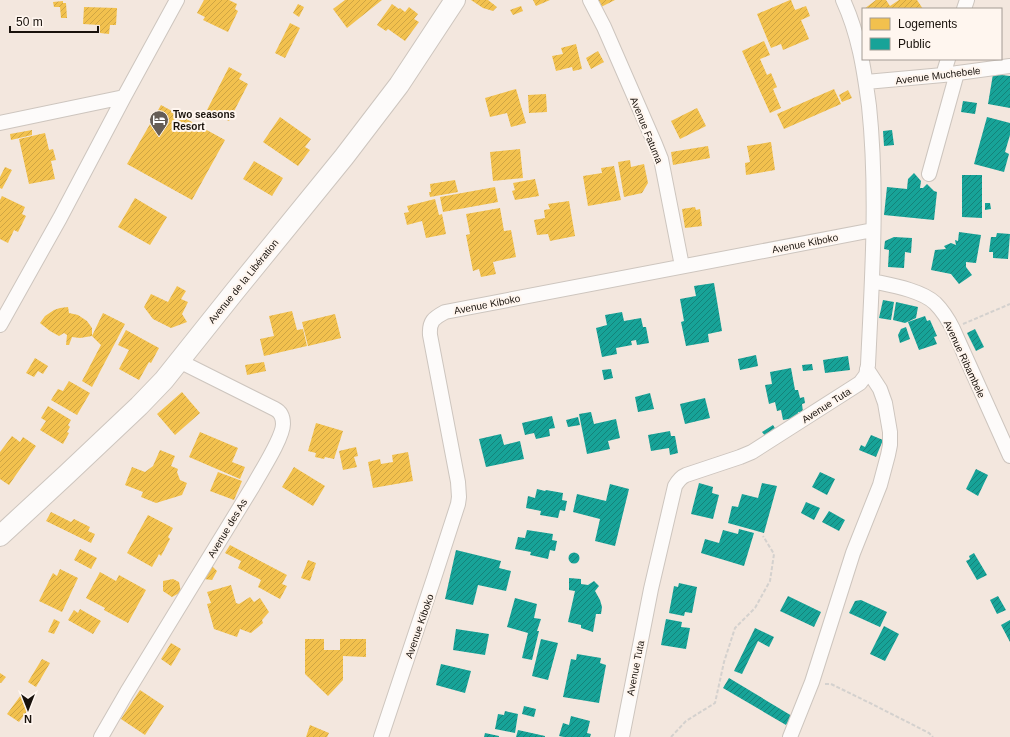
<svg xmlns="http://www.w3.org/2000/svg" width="1010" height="737" font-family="Helvetica,sans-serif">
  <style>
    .homes { fill: url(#homes-hatch) }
    .public { fill: url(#public-hatch) }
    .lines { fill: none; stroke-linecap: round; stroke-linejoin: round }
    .street-casing { stroke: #cdc5be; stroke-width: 16 }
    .secondary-casing { stroke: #cdc5be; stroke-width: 22 }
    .path { stroke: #d4d1ce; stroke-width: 2; stroke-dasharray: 4 2; stroke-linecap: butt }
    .street { stroke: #fdfbfa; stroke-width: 14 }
    .secondary { stroke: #fdfbfa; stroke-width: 20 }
    .labels { text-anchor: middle; stroke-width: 4; stroke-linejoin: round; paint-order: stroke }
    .street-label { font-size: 10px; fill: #19120c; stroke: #fff6ef }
    .poi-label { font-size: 10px; font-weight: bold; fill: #19120c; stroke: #fff6ef; text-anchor: start }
  </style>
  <defs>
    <pattern id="homes-hatch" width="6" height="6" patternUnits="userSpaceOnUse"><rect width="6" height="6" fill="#f2c14e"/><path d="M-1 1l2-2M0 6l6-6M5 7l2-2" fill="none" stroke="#cfa543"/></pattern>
    <pattern id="public-hatch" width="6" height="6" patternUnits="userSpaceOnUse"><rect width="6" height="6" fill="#17a398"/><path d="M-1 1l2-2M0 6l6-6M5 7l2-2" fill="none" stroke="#14837a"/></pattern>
  </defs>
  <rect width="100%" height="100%" fill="#f3e7de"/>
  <path class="homes" d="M204,0H229L237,4L235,9L238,11L228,32L203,20L205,17L197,13Z
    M345,0H382L347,28L333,9Z
    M471,0H488L497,7L493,11L483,8Z
    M533,0H550L536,6Z
    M598,0H615L601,7Z
    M790,0H791L795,10L806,6L810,16L801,20L809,39L783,50L781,44L771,48L757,14Z
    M876,0H886L890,6L899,0H917L923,9H864Z
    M63,1V3H66L67,18H61L60,7H54L53,2Z
    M298,4L304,7L299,17L293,13Z
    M392,4L399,9L400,8L405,12L409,7L418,14L414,19L419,22L405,41L388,29L386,31L377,25Z
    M521,6L523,11L513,15L510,10Z
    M84,7L117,8L116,25H110L109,34L100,33V25L83,24Z
    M290,23L300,28L285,58L275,53Z
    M764,41L770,55L760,59L767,75L771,73L777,87L773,89L781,108L770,113L742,51Z
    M576,44L582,69L573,71L572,67L556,71L552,56L563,54L561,48Z
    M598,51L604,62L591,69L586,58Z
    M229,67L242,74L239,79L248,84L229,121L207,110Z
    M516,89L526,123L511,127L507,113L490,117L485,98Z
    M834,89L841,104L784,129L777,114Z
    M848,90L852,98L842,102L839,95Z
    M546,94L547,112L529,113L528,95Z
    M161,105L225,140L192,200L127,164Z
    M697,108L706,126L680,139L671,121Z
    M280,117L311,139L305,147L310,150L298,166L263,142Z
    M32,130V135L11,140L10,134Z
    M45,133L49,150L53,149L56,160L51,161L55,179L29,184L19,139Z
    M771,142L775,170L746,175L745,163L750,162L747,146Z
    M708,146L710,158L673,165L671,152Z
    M520,149L523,178L493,181L490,152Z
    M630,160L631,167L644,164L648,183L642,193L624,197L618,162Z
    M254,161L283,178L272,196L243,179Z
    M614,166L621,200L588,206L583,176L602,173L601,168Z
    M5,167L12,170L2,189L0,188V177Z
    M535,179L539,196L515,200L512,191L515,190L513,183Z
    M455,180L458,192L430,197L429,192H431L430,184Z
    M495,187L498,202L443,212L440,197Z
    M2,196L25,207L22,214L26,216L18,232L14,230L8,243L0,239V200Z
    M135,198L167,217L150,245L118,227Z
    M435,199L439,215L442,214L446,234L426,238L422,221L407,225L404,213L409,212L407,206Z
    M569,201L575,236L550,241L548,234L537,235L534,220L545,218L544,210L550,209L548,204Z
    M695,207L696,210L700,209L702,226L685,228L682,209Z
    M500,208L504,231L511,230L516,257L493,262L496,274L481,277L479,269L473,271L466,235L470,234L466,214Z
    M177,286L186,291L181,299L188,302L182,314L187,322L171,328L153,319L144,307L151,294L168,302Z
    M68,307L69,313L78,315L87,321L92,328V336L80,338L72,337L69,345H66L67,335L64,333L59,336L50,331L40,323L45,316L54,310L60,308Z
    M292,311L297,330L303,329L307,346L264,356L260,339L274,336L269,316Z
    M103,313L125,324L92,387L82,381L101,345L92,336Z
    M335,314L341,338L308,346L302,322Z
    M126,330L159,348L151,363L149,362L139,380L119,369L129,350L118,345Z
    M35,358L48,366L43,374L38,371L34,377L26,373Z
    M264,362L266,371L247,375L245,365Z
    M69,381L90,393L77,415L51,400L58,389L63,391Z
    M182,392L200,413L175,435L157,414Z
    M48,406L71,420L68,425L70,427L67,432L69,433L63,444L40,430L46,421L41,418Z
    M316,423L343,431L334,459L325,457L324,459L315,457L316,453L308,451Z
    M200,432L238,448L232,462L245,467L240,479L189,457Z
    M12,436L20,442L23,437L36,446L9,485L0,479V452Z
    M356,447L358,456L354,457L357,467L343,470L339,451Z
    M160,450L175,456L171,466L178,469L177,472L180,480L187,483L182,495L156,503L141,497L143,492L125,485L132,467L145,472L153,466Z
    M408,452L413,481L373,488L368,462L380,459L381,464L393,462L392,455Z
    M294,467L325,486L313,506L282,487Z
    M218,472L242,481L234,500L210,491Z
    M51,512L71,522L74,519L90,527L88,531L95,534L91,543L46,521Z
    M148,515L173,528L168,537L170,539L161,556L159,554L152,567L127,553Z
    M230,545L287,575L282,584L287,586L280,599L258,587L261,580L238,568L241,561L225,553Z
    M80,549L97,558L91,569L74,560Z
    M308,560L316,563L310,581L301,578Z
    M211,565L217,571L212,580L204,579Z
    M60,569L78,578L62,612L39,601L53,573L57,576Z
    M100,572L116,581L119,575L146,590L128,623L104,610L105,608L86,598Z
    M173,579L179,582L181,592L172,597L163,591V581Z
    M231,585L236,603L239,604L250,597L254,602L260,598L269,612L262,620L263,623L251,633L240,629L237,637L214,629L207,604L211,603L207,592Z
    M80,609L101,621L93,634L68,620L74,610L78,613Z
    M54,619L60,622L54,634L48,632Z
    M305,639H324V650H340V639H366V657L343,656V680L328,696L305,674Z
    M171,643L181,649L171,666L161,659Z
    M42,659L50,663L36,687L28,682Z
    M0,673L6,677L1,683H0Z
    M140,690L164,706L145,735L121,719Z
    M21,695L33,703L19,722L7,714Z
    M310,725L329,733L327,737H306Z"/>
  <path class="public" d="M993,74L1010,76V108L988,104Z
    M963,101L977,103L975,114L961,112Z
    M987,117L1010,123V135L1005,152L1009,154L1004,172L974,164Z
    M892,130L894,145L884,146L883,131Z
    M914,173L921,181L920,188H923L927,184L934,191L937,192L934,220L884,215L887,187L907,189L908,179Z
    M962,175H982V218L962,217Z
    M985,203H990L991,209L985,210Z
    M959,232L981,235L976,263L966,262V267L972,275L959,284L951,274L931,270L935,250L946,249L944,246L951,243L956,245L955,240L958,241Z
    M997,233L1010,234L1008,259L993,258V252H989L991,237H996Z
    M894,237L912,238L911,253L905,252L904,268L888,267L889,250L884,249L885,241Z
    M714,283L722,331L708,334L709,342L686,346L681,322L684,321L680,299L696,296L694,286Z
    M883,300L894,302L891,320L879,318Z
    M896,302L918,307L916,318L905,323L893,320Z
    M622,312L624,321L641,318L643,327H646L649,343L637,345L636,340L631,341L632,345L616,348L617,354L602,357L596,328L607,325L605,315Z
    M925,316L927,321L930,320L937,336L934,337L937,344L919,350L908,322Z
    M906,327L910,339L900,343L898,335L901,329Z
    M975,329L984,347L976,351L967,333Z
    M756,355L758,366L740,370L738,359Z
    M848,356L850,370L825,373L823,360Z
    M812,364L813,370L803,371L802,365Z
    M791,368L795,390H798L800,398L804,397L805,403L802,404L803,412H798L799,417L783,420L781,410L777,411L775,402L769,404L765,385L772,384L770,372Z
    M611,369L613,378L604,380L602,370Z
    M650,393L654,409L638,412L635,397Z
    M705,398L710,418L685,424L680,404Z
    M591,412L594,424L616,419L620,438L608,441L610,449L587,454L579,414Z
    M552,416L555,428L549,429L550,436L536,439L534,433L525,435L522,423Z
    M578,417L580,425L568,427L566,420Z
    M773,425L776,430L766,437L762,432Z
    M670,431L671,436H675L678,453L670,455L669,448L651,451L648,435Z
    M501,434L504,445L520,441L524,459L486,467L479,439Z
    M871,435L883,440L876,457L859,450L861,445L865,447Z
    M976,469L988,475L978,496L966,489Z
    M820,472L835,479L827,495L812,487Z
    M699,483L713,487L712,493L719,495L713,519L691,514Z
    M762,483L777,486L764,533L728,523L732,506L738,507L742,494L758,498Z
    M610,484L629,489L615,546L595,541L600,519L573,512L577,494L606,501Z
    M537,489L545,491L546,490L563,493L562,500L567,501L565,511L560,510L558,518L540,515L541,511L526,508L528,496L535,498Z
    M806,502L820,508L814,520L801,513Z
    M829,511L845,520L839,531L822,522Z
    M739,529L754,533L744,566L701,553L705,539L719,543L723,530L738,534Z
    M527,530L553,534L552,540L557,541L555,551L550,550L548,559L530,555L531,552L515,549L518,537L525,538Z
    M456,550L501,561L499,568L511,571L506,591L478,585L473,605L445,599Z
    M568.5 558a5.5 5.5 0 1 1 11 0a5.5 5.5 0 1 1-11 0Z
    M974,553L987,575L977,580L966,561L970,559L969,556Z
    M569,578L581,579V584L588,585L594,581L599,586L595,591L600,600L602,607L601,614H596L593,632L581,628V625L568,622L575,591L569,590Z
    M679,583L697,587L692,613L685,612L684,616L669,613L674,586L678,587Z
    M788,596L821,612L814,627L780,611Z
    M998,596L1006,610L997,614L990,600Z
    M515,598L537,604L534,618L541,619L537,631H539L532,660L522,658L528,633L507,627Z
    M861,600L887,612L880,627L849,613L855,601Z
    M666,619L682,622L681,627L690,628L686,649L661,645Z
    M1010,620V642L1001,625Z
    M884,626L899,634L885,661L870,654Z
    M755,628L774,637L769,647L758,641L742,674L734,671Z
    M456,629L489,634L485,655L453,650Z
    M541,639L558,643L548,680L532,676Z
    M577,654L601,658L600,663L606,665L599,703L563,697L571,659L576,660Z
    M441,664L471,671L465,693L436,685Z
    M729,678L792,716L786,725L723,688Z
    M524,706L536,709L534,717L522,714Z
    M505,711L518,714L515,733L495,729L498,714L504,715Z
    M571,716L590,721L587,733L591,734L590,737H564L559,736L563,723L569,725Z
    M518,730L545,736V737H516Z
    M485,733L499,736V737H484Z"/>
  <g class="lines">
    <g class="street-casing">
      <path id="street" d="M590,0L604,27L655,144L661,159L682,266
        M964,9L967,0
        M943,75L948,59
        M866,82L943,75L1010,66
        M0,123L124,97
        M929,174L957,73
        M872,281C890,285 921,290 935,303C942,310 948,319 953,329L1010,456
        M0,325L60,218L124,97L177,0
        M101,737L127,692L253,486C260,473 283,438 283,424C283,417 281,412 275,409L179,361
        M381,737L435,575L458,504L459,497L458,482L430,335C429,321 434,318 445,312L873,230
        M622,737L651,589L675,486C678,481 681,477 686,475L740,457L752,452L860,383L866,375L868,365C872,279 878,192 869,106C864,69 859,35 843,0
        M790,737L812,682L853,553L880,485L888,455L890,445V432L885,403L880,389L867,369"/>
    </g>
    <g class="secondary-casing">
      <path id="secondary" d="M0,536L66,475L139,406L164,380L235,291L344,157L399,85L455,0"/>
    </g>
    <path class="path" d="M963,324L1010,304
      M825,684H831L872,704L929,733L933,737
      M671,737L686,721L715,703L724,662L735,628L755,608L770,581L774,554L763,536"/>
    <use href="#street" class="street"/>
    <use href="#secondary" class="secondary"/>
  </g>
  <defs>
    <g id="hotel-pin" transform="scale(1)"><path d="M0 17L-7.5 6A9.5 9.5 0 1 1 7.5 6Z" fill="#655d56" stroke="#fff6ef"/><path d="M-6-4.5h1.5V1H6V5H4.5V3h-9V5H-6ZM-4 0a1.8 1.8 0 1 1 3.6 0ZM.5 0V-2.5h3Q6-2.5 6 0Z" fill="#fff"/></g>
  </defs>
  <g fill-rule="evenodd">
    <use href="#hotel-pin" x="159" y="120"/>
  </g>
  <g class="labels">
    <g class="street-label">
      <text transform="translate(938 75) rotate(-7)" y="4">Avenue Muchebele</text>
      <text transform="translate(647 130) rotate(68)" y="4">Avenue Fatuma</text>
      <text transform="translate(805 243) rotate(-11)" y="4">Avenue Kiboko</text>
      <text transform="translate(243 281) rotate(-51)" y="4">Avenue de la Libération</text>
      <text transform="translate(487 304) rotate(-11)" y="4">Avenue Kiboko</text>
      <text transform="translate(965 359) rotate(65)" y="4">Avenue Ribambele</text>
      <text transform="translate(826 405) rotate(-33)" y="4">Avenue Tuta</text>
      <text transform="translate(227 528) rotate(-59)" y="4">Avenue des As</text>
      <text transform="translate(419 626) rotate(-71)" y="4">Avenue Kiboko</text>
      <text transform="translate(635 668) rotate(-79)" y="4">Avenue Tuta</text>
    </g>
    <g class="poi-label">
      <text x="173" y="118">Two seasons<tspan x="173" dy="12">Resort</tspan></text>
    </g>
  </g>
  <rect x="862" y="8" width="140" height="52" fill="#fff6ef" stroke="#a39b94"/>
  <rect x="870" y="18" width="20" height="12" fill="#f2c14e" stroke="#a39b94"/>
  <text x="898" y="28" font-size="12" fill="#19120c">Logements</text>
  <rect x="870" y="38" width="20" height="12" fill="#17a398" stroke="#a39b94"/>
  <text x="898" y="48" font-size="12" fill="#19120c">Public</text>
  <g transform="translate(28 709) rotate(180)" stroke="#fff6ef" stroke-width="3" paint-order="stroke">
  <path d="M0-3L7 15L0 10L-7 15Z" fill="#19120c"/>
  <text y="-6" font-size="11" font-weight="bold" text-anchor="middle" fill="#19120c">N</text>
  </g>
  <path d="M10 26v6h88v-6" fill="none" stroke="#19120c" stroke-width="2"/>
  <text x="16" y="26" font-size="12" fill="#19120c" stroke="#fff6ef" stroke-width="3" paint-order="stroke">50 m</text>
</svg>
